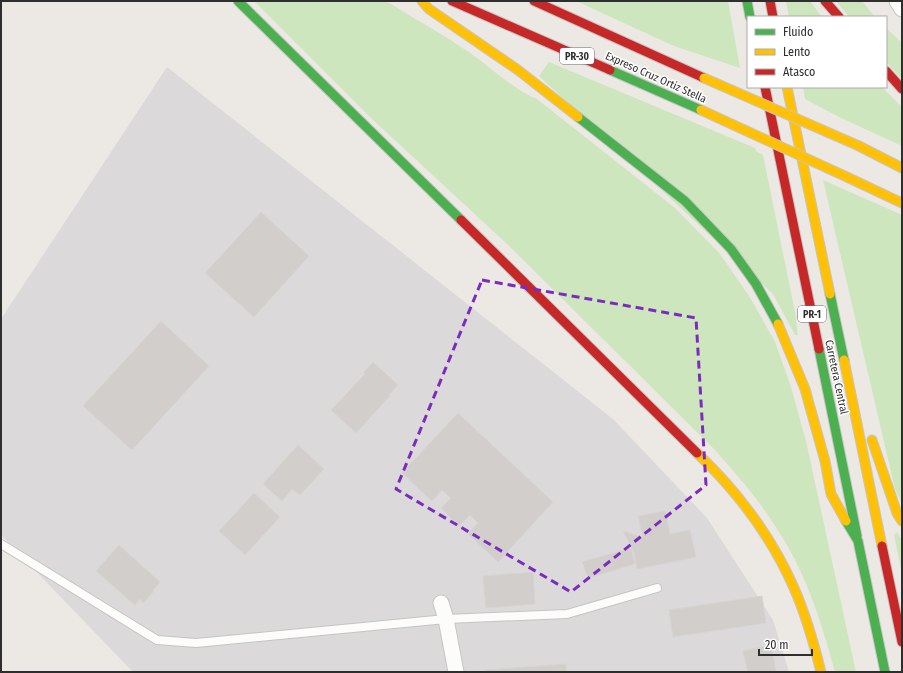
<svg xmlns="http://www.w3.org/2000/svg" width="903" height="673" font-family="'Fira Sans Condensed',sans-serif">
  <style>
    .industrial { fill: #dcd9db }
    .green { fill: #cee6be }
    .building { fill: #d1cecb; stroke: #d7d4d0 }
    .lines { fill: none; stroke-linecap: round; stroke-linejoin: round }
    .lane-casing { stroke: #c5c4c5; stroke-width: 10 }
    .street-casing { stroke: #c5c4c5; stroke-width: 17 }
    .fast-casing { stroke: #c6c5c4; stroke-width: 11 }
    .slow-casing { stroke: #c6c5c4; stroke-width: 11 }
    .jam-casing { stroke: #c6c5c4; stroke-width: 11 }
    .lane { stroke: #fcfcfb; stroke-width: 8 }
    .street { stroke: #fcfcfb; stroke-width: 15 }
    .fast { stroke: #4caf50; stroke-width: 9 }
    .slow { stroke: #ffc107; stroke-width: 9 }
    .jam { stroke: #c62828; stroke-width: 9 }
    .slow-bridge-casing { stroke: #c6c5c4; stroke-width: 11; stroke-linecap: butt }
    .slow-bridge { stroke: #ffc107; stroke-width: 9 }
    .marked { fill: none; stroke: #7b2cbf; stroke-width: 3; stroke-dasharray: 8 5; stroke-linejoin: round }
    .labels { text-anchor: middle; stroke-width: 3; stroke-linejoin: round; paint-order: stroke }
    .shield { fill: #fff; stroke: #6d6d6d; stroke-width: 1 }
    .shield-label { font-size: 10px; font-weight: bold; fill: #2e2e2e }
    .street-label { font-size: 11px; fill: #2e2e2e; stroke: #fff }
  </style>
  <rect width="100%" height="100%" fill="#ece8e4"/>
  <path class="industrial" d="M167,67L613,419L707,518L773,620L789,672H133L1,535V319Z"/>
  <path class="green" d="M254,1H384L389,3C417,20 446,36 473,55C494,70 513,89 537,99L675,208L720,254L751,299L775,342L791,387L806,441L856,672H835C821,620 804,567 773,523C756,496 735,473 714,449L507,244L371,118Z
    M576,1H728L740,68L674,46Z
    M786,1H810L822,17H789Z
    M836,1H862L875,17H849Z
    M886,28L902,43V79L886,62Z
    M549,62L755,148L756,151L763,155L795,312L798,335H795L773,294L539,76Z
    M803,87H882L902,107V146L841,118L805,99Z
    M823,180L902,215V504L895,489Z
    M897,532L902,540V574L894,535Z"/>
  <path class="building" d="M261,212L309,256L254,317L205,273Z
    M161,321L209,366L132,450L83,406Z
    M373,362L398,385L389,395L390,396L356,433L331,410L365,374L364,372Z
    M458,413L553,502L498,562L468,534L478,523L470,515L459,526L441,508L451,498L442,490L432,501L402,473Z
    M298,445L324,469L300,495L292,489L282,501L263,484Z
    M254,493L280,517L245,555L219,531Z
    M665,511L670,534L690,530L696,557L637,569L634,552L623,531L643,538L638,516Z
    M119,545L160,582L153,590L154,591L143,603L140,599L135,605L96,571Z
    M631,548L635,564L588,578L582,562Z
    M533,572L535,604L486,608L483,576Z
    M762,596L766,623L673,637L669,610Z
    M771,645L776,672H748L743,651Z
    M566,664V672H485V670Z"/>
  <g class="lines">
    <g class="lane-casing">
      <path id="lane" d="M1,544L157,640L196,643L446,619L567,614L657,588"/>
    </g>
    <g class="street-casing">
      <path id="street" d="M897,1L902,9
        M441,603L446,619L456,672"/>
    </g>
    <g class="fast-casing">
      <path id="fast" d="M238,1L461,220
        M747,1L750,17
        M610,70L701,110
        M578,117L685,201L731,249L756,284L778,324
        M830,294L844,360
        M819,349L857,536
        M846,521L858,541L885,672"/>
    </g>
    <g class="slow-casing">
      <path id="slow" d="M422,1L429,9L518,70L578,117
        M787,87L830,294
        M859,146L902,168
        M849,178L902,203
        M778,324L805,389L825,461L831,494L846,521
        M844,360L882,546
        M872,440L897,513L902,521
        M697,453C737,491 772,538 794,588C806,615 814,644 821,672"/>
    </g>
    <g class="jam-casing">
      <path id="jam" d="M452,1L610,70
        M534,1L704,78
        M770,1L773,17
        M825,1L839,17
        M886,71L902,89
        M765,87L819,349
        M461,220L697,453
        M882,546L902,642"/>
    </g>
    <use href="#lane" class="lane"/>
    <use href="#street" class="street"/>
    <use href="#fast" class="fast"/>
    <use href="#slow" class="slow"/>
    <use href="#jam" class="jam"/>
    <g class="slow-bridge-casing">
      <path id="slow-bridge" d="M704,78L859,146
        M701,110L849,178"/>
    </g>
    <use href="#slow-bridge" class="slow-bridge"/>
  </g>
  <path class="marked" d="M482,280L696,318L706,485L571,592L396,489Z"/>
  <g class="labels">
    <g class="shield">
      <rect x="560" y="48" width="34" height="16" rx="3"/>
      <rect x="798" y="306" width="28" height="16" rx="3"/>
    </g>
    <g class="shield-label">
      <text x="577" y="60">PR-30</text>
      <text x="812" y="318">PR-1</text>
    </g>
    <g class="street-label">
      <text transform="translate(656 77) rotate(24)" y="4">Expreso Cruz Ortiz Stella</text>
      <text transform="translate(837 377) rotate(78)" y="4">Carretera Central</text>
    </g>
  </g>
  <rect width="903" height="673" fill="none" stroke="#2e2e2e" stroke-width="4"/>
  <rect x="747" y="16" width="140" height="72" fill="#ffffff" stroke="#ababab"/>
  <rect x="755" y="29" width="20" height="6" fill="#4caf50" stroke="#ababab"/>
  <text x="783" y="36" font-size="12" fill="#2e2e2e">Fluido</text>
  <rect x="755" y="49" width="20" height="6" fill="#ffc107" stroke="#ababab"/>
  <text x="783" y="56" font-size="12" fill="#2e2e2e">Lento</text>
  <rect x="755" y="69" width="20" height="6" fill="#c62828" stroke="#ababab"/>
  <text x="783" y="76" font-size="12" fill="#2e2e2e">Atasco</text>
  <path d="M759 649v6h53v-6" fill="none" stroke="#2e2e2e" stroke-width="2"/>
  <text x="765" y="649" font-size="12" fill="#2e2e2e" stroke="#ffffff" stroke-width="3" paint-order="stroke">20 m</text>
</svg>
